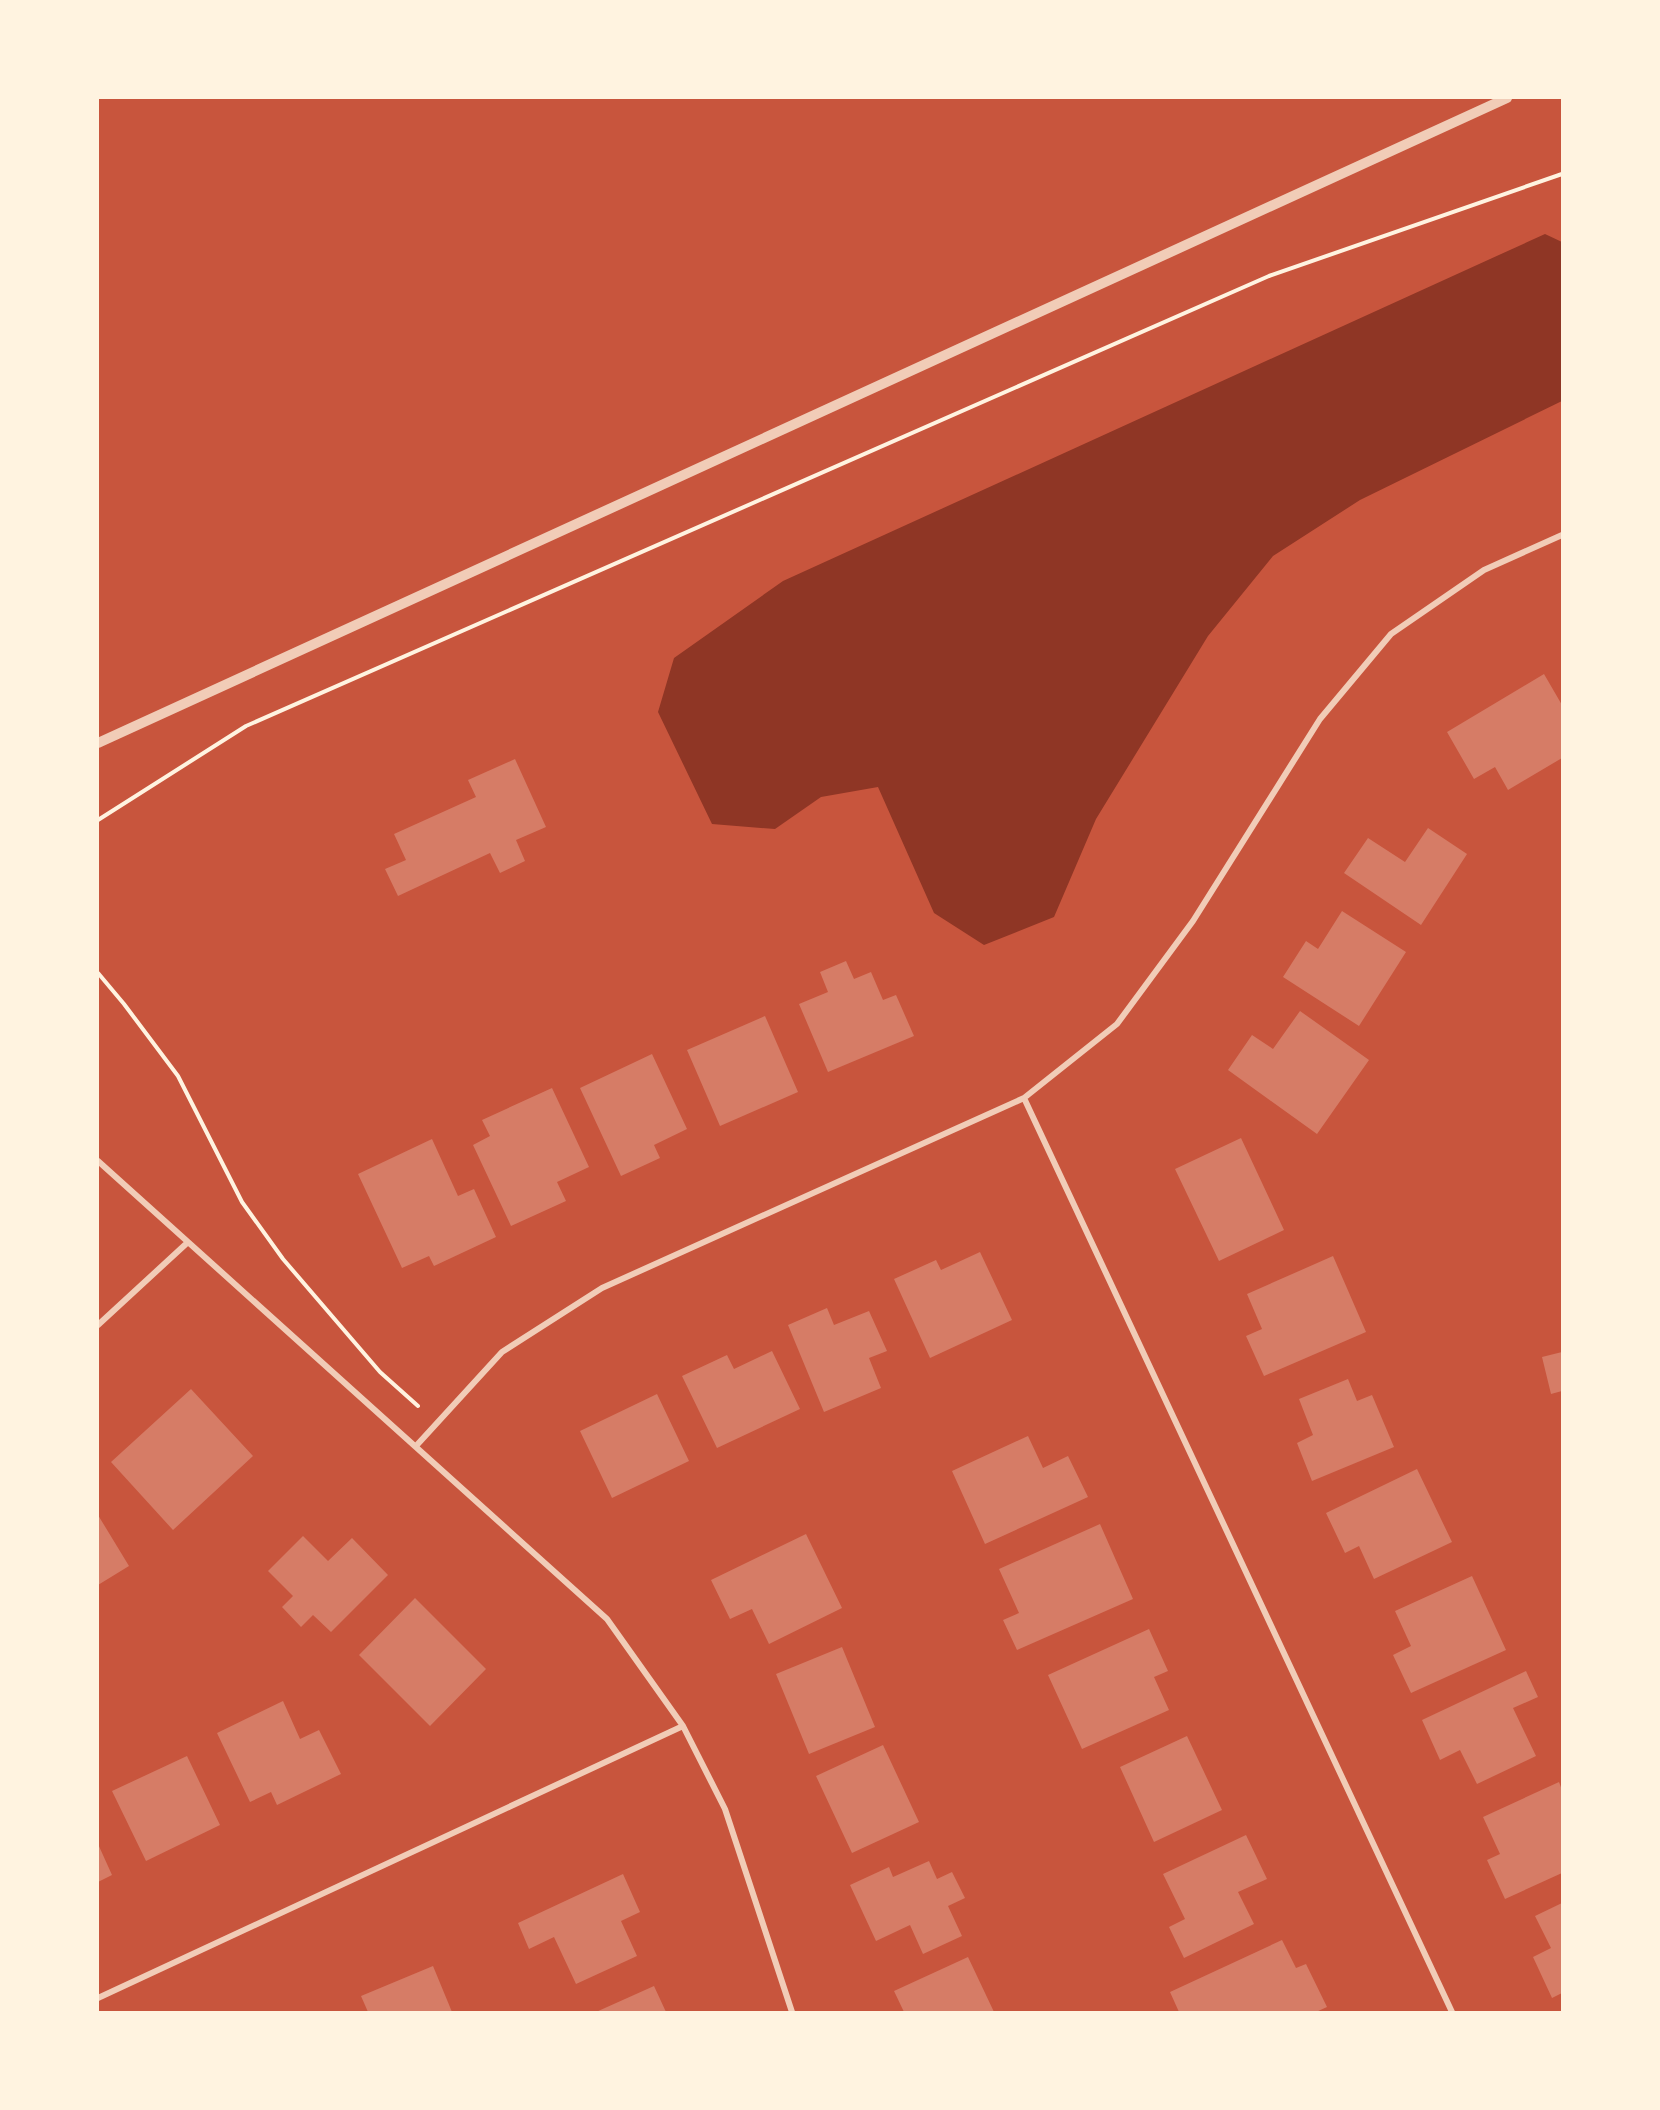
<svg xmlns="http://www.w3.org/2000/svg" width="1660" height="2110" font-family="Mulish,sans-serif">
  <style>
    .water { fill: #8f3625 }
    .building { fill: #d67c66 }
    .lines { fill: none; stroke-linecap: round; stroke-linejoin: round }
    .path { stroke: #fff3e0; stroke-width: 4 }
    .minor { stroke: #f1ccb7; stroke-width: 6 }
    .tertiary { stroke: #f1ccb7; stroke-width: 10 }
  </style>
  <rect width="100%" height="100%" fill="#c8553d"/>
  <path class="water" d="M1545,234L1562,242V401L1360,500L1273,556L1208,636L1096,819L1054,917L984,945L934,913L878,787L821,797L775,829L712,824L658,712L674,658L783,581Z"/>
  <path class="building" d="M1544,674L1562,705V758L1508,790L1495,767L1474,779L1447,732Z
    M515,759L546,827L516,840L525,861L500,873L490,853L398,896L385,869L406,860L394,834L476,797L468,780Z
    M1428,828L1467,854L1421,925L1344,873L1368,838L1405,862Z
    M1342,911L1406,952L1359,1026L1283,977L1306,941L1318,949Z
    M846,961L854,979L871,972L883,1000L896,995L914,1036L828,1072L799,1004L828,992L820,972Z
    M1300,1011L1369,1060L1317,1134L1228,1070L1252,1035L1273,1049Z
    M765,1016L798,1092L720,1126L687,1050Z
    M652,1054L687,1129L654,1145L660,1158L621,1176L580,1088Z
    M552,1088L589,1167L557,1182L566,1201L511,1226L473,1145L490,1136L482,1120Z
    M1241,1138L1284,1230L1219,1261L1175,1169Z
    M432,1139L458,1196L474,1189L496,1237L434,1266L429,1256L402,1268L358,1174Z
    M980,1252L1012,1320L930,1358L894,1279L936,1260L941,1270Z
    M1333,1256L1366,1332L1264,1376L1246,1336L1262,1329L1247,1294Z
    M827,1308L834,1325L869,1311L887,1351L869,1358L881,1388L824,1412L788,1325Z
    M772,1351L800,1409L717,1448L682,1376L727,1355L734,1369Z
    M1562,1352V1391L1551,1394L1542,1357Z
    M1348,1379L1357,1401L1372,1395L1394,1447L1312,1481L1297,1443L1313,1435L1299,1399Z
    M191,1389L253,1456L173,1530L111,1462Z
    M657,1394L689,1461L612,1498L580,1431Z
    M1028,1436L1043,1468L1068,1456L1088,1497L985,1544L952,1471Z
    M1417,1469L1452,1542L1374,1579L1359,1546L1345,1553L1326,1513Z
    M98,1515L129,1566L98,1585Z
    M1100,1524L1133,1599L1017,1650L1003,1620L1019,1613L999,1569Z
    M806,1534L842,1608L769,1644L752,1609L730,1619L711,1580Z
    M303,1536L328,1561L352,1538L388,1575L331,1632L313,1615L301,1627L282,1607L293,1596L268,1571Z
    M1472,1576L1506,1650L1411,1693L1393,1655L1411,1646L1395,1611Z
    M415,1598L486,1669L430,1726L359,1655Z
    M1149,1629L1168,1671L1154,1677L1169,1710L1082,1749L1048,1675Z
    M842,1647L875,1727L809,1754L776,1674Z
    M1526,1671L1538,1697L1513,1708L1536,1756L1477,1784L1460,1750L1440,1760L1422,1720Z
    M283,1701L300,1739L319,1730L341,1774L277,1805L271,1792L250,1802L217,1733Z
    M1187,1736L1222,1810L1154,1842L1120,1767Z
    M883,1745L919,1822L852,1853L816,1776Z
    M187,1756L220,1825L146,1861L112,1791Z
    M1559,1782L1562,1790V1873L1505,1899L1487,1860L1500,1854L1483,1817Z
    M1246,1835L1267,1879L1238,1892L1254,1924L1184,1958L1169,1927L1185,1919L1163,1874Z
    M98,1844L112,1875L98,1882Z
    M929,1861L937,1879L952,1872L965,1898L948,1906L962,1936L923,1954L910,1925L876,1941L850,1885L889,1867L893,1877Z
    M623,1874L640,1912L621,1921L637,1956L576,1984L554,1937L529,1949L518,1923Z
    M1562,1903V1993L1552,1998L1533,1957L1551,1948L1535,1916Z
    M1282,1940L1296,1968L1306,1964L1327,2007L1316,2012H1179L1170,1992Z
    M968,1957L994,2012H904L894,1991Z
    M433,1966L452,2012H368L361,1996Z
    M654,1986L666,2012H596Z"/>
  <g class="lines">
    <path class="path" d="M98,820L246,726L1269,276L1562,174
      M98,973L124,1004L178,1076L242,1202L283,1259L380,1372L418,1406"/>
    <path class="minor" d="M1024,1098L1452,2012
      M98,1161L607,1619L683,1726L725,1809L792,2012
      M98,1325L187,1243
      M416,1446L502,1352L602,1288L1024,1098L1117,1024L1193,921L1320,719L1391,634L1484,570L1562,535
      M98,1998L683,1726"/>
    <path class="tertiary" d="M98,743L1507,98"/>
  </g>
  <rect width="1660" height="2110" fill="none" stroke="#fff3e0" stroke-width="198"/>
</svg>
